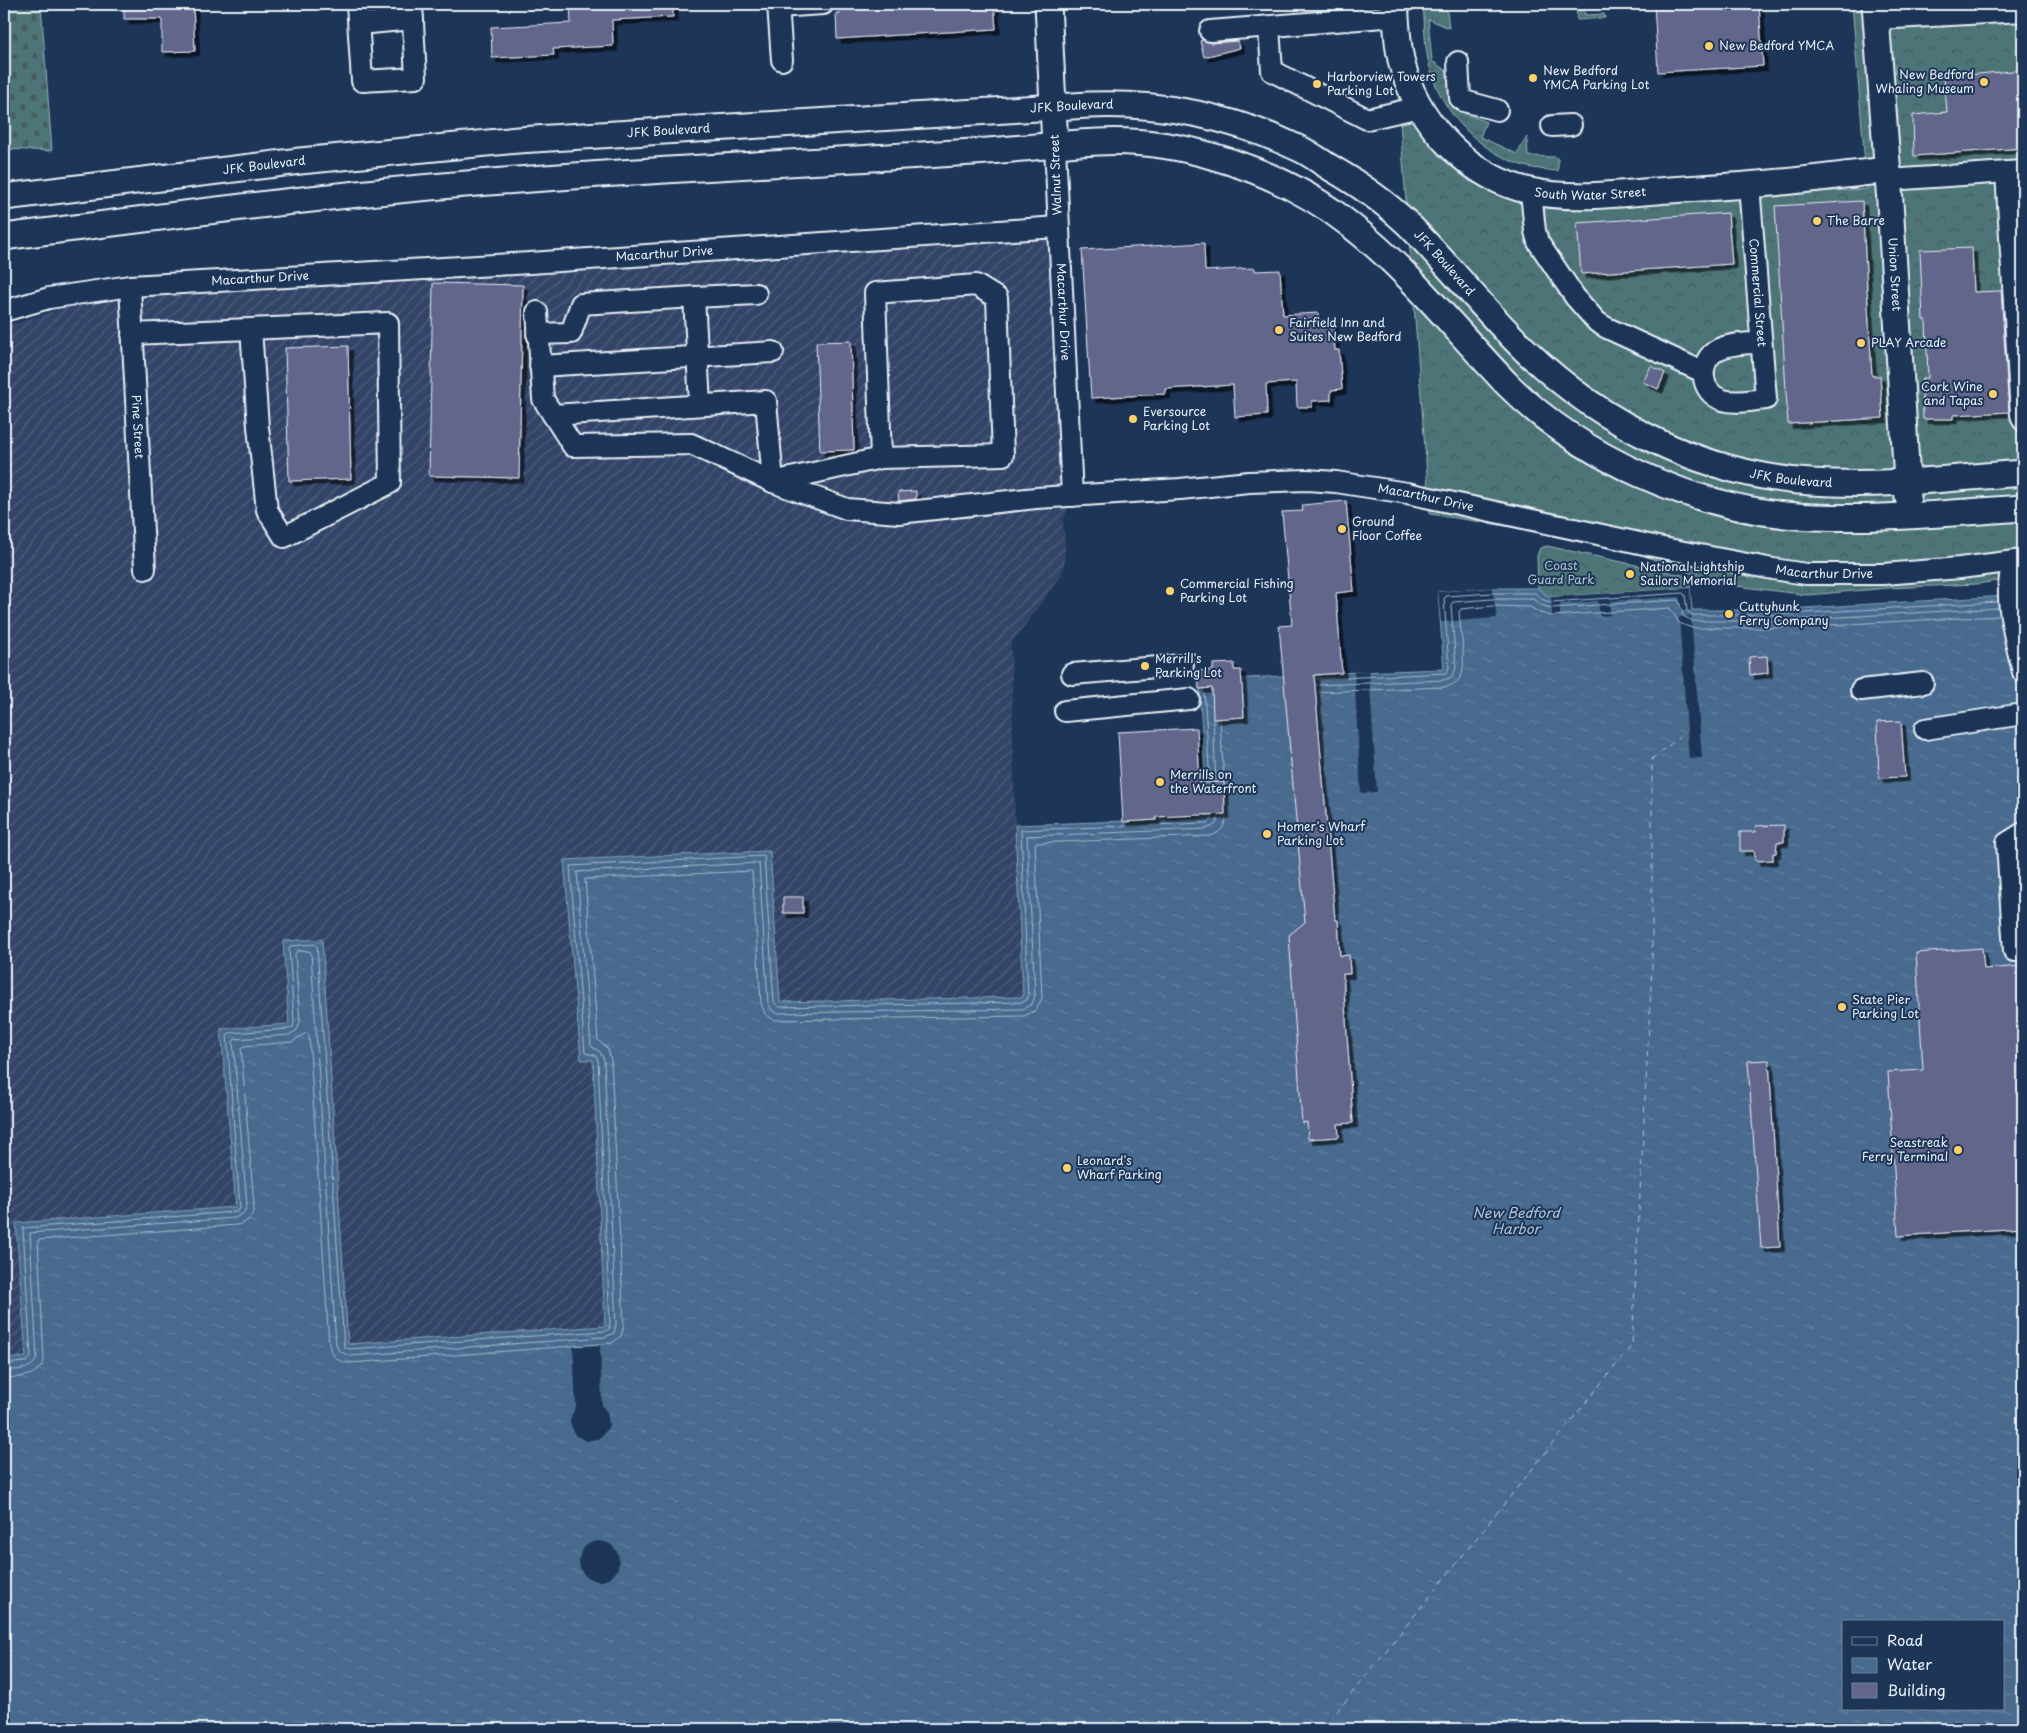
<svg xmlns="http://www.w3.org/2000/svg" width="2027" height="1733" font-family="'Playpen Sans',sans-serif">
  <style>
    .industrial { fill: url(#industrial-furrows) }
    .grass { fill: url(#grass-tufts); stroke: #9ab2b8 }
    .forest { fill: url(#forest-crowns); stroke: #9ab2b8 }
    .cemetery { fill: url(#cemetery-stones); stroke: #9ab2b8 }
    .water { fill: url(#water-ripples); stroke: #87a1b8; fill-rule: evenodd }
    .pier { fill: #1d3557 }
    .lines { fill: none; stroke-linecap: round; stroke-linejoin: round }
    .shore { stroke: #a8bbce; stroke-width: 1 }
    .ferry { stroke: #b0c2d3; stroke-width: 1; stroke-dasharray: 6 5; stroke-linecap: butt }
    .building { fill: #64668b; stroke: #e8f1f8; filter: url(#shadow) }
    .minor-casing { stroke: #e8f1f8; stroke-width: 24 }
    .major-casing { stroke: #e8f1f8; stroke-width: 29 }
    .minor { stroke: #1d3557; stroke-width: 20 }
    .major { stroke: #1d3557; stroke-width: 25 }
    .poi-dot { fill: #ffd166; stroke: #1d3557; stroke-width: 2 }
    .labels { text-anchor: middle; stroke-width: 4; stroke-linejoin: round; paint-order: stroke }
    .poi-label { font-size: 12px; fill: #e8f1f8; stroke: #1d3557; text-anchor: start }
    .street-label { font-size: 12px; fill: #e8f1f8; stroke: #1d3557 }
    .park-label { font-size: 12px; fill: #b2c5cb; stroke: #1d3557 }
    .water-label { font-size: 14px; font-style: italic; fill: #b0c2d3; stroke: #1d3557 }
  </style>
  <defs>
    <pattern id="industrial-furrows" width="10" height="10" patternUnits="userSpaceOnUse" patternTransform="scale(1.25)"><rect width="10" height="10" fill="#324467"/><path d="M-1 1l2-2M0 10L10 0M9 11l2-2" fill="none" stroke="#505f7e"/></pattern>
    <pattern id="grass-tufts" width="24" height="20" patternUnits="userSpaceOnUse" patternTransform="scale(1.25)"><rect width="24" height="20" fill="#4d7478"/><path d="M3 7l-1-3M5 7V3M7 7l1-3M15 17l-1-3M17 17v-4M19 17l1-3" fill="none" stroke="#495c5f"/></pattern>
    <pattern id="forest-crowns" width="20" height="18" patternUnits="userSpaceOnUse" patternTransform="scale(1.25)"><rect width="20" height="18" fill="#4d7478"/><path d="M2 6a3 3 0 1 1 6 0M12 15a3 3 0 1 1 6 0" fill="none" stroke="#495c5f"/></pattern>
    <pattern id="cemetery-stones" width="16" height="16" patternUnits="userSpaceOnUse" patternTransform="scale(1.25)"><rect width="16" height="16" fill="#4d7478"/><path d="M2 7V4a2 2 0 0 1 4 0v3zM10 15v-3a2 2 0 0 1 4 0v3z" fill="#495c5f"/></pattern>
    <pattern id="water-ripples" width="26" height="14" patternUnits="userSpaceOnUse" patternTransform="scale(1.25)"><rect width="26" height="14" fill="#476b8e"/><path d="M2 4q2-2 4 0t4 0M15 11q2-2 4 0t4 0" fill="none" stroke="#62819f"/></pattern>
    <filter id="shadow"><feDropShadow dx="4.5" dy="4.5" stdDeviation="0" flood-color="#0009"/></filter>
  </defs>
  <rect width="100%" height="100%" fill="#1d3557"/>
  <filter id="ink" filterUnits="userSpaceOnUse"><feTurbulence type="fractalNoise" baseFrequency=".02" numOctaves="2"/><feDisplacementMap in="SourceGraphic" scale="10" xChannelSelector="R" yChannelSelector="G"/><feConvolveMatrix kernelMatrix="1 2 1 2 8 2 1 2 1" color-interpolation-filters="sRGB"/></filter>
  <g filter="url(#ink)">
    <path class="industrial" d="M1058,227L1072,496L1063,522L1065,542V561L1061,576L1011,644L1015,825L1123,1339L1011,998L779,1002L770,851L581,1060L593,1059L605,1326L347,1345L322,939L283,941L289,1024L221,1029L236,1207L16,1223L26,1357L4,1359V327L130,286Z"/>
    <path class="grass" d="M1423,4H1433L1447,11L1449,28L1428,19L1432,61L1451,74L1459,108L1464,113L1486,122L1480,137L1517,154L1527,137L1528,156L1555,157L1558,159V171C1547,170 1535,169 1524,166C1479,151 1442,114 1430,68C1424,48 1425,25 1423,4Z
      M1576,4H1584L1585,15L1604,14L1605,18L1577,20Z"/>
    <path class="forest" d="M1852,4H2023V577L1977,584L1888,588L1808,595L1720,584L1639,554L1557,534L1430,514L1396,70L1438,155L1469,181L1519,201L1577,206L1867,189Z
      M1547,546L1692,577L1690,588L1551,597L1546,595L1538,588L1537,556L1540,548Z"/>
    <path class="cemetery" d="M4,4H41L52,151L4,149Z"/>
    <path class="water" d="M1492,588H1538L1546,595L1551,597L1690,588L1692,610H1770L2023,595V1729H4V1359L26,1357L16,1223L236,1207L221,1029L289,1024L283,941L322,939L348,1344L605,1326L593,1060H581L564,860L770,851L780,1002L1023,997L1015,825L1207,818L1199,681L1331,673L1444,669L1438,592ZM1843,1622H2003V1709H1843Z"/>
    <path class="pier" d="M1492,588L1497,618L1441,622L1438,592Z
      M1690,588L1691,610L1680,611L1679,597L1610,601V615L1600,616L1598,601L1560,604V616L1552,617L1551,597Z
      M1691,616L1702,758L1689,759L1679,617Z
      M1369,671L1377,792L1361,793L1354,672Z
      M600,1345L602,1406L607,1412L609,1424L607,1430L598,1439L586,1441L575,1435L570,1423L571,1416L576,1407L573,1346Z
      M579 1561a20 20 0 1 1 40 0a20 20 0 1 1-40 0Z"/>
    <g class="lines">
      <path class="shore" d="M1316,679L1447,673L1449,667L1444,599L1446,596L1492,593H1535L1543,600L1551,602L1683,593L1685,595L1687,611L1693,615H1770L1998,602
        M1316,685L1444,680L1450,678L1454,673L1456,667L1451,605L1453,602L1492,599H1533L1541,605L1551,608L1677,600L1679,601L1683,616L1693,621H1770L1999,608
        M1204,690L1210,781
        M1317,692L1444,687C1452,686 1459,682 1462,674C1466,663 1460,626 1459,612L1461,609L1492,606L1530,607L1540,613L1552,616L1670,608L1679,623L1692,628H1771L2000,616
        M1213,720L1216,781
        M1220,720L1224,781
        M4,1364L26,1362L31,1357L23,1228L235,1212L240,1209L227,1035L229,1033L288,1029L293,1027L294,1022L289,948L290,946L315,944L317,946L344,1347L349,1349L605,1331L609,1329L610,1324L598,1060L595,1055L585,1053L570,866L764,856L774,1002L779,1007L1023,1002L1027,1000L1028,996L1021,830L1207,823L1211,820L1212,816
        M4,1370C16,1370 32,1371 37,1358L30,1233L235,1218L244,1213L247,1205L233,1041L236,1039L289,1035L297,1030L300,1022L295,954L297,951H309L311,953L336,1344L339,1351L350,1356L605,1337L614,1333L616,1325L604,1060L600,1052L591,1046L577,872L759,863L768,1003L771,1009L777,1013L1023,1009L1032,1004L1035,996L1027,836L1207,829L1216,824L1219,816
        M4,1378C19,1377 37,1378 44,1361L38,1240L237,1225C248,1223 254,1216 254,1205L241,1048L244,1046L292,1042L306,1033L309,1035L329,1344C331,1356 338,1363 350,1363L612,1343L621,1336L624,1325L611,1060L608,1049L598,1040L585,879L752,871L761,1003L765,1014L774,1020L1024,1016L1036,1010L1042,998L1035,843L1210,836C1221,833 1226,826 1226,815"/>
      <path class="ferry" d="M1323,1729L1632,1345L1652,967V759L1687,731"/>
    </g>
    <path class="building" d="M124,4H193L195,51L162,52V19H124Z
      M570,4H673V17L612,20L613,46L553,49L554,55L492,58L491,27L571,23Z
      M932,4H994L996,29L837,39L836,13H840V9Z
      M1654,4H1759L1763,66L1658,72Z
      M1203,40L1211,43L1238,41L1240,48L1204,57L1200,41Z
      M2023,70V148L1914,156L1913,115L1947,112L1944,77Z
      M1862,201L1872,376H1880L1883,418L1788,424L1775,206Z
      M1728,213L1732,264L1581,274L1577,223Z
      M1204,243L1205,271L1255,268V271L1280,270L1283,315L1318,313V320H1333L1335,350H1339L1342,389L1331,390V400L1312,401V407H1297L1296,382L1266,384L1267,415L1235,417L1233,385L1166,389V394L1091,398L1082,250Z
      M1972,248L1974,292L2001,291L2009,412L1953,415V419H1923L1922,378H1928L1926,320H1923L1920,250Z
      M433,283L523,285L519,478L429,476Z
      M851,341L854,450L820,451L816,342Z
      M348,346L351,479L289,481L285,348Z
      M1651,366L1665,373L1658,389L1643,382Z
      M916,491V499L899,501L898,492Z
      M1346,501L1354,591L1336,593L1342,673L1314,675L1335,920H1338L1340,956L1349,955L1350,974H1343L1353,1123L1338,1124L1339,1137L1308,1139L1307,1122L1302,1123L1289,935L1305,922L1279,626L1292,625L1282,512L1303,511L1302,505Z
      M1767,656L1768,673L1750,675L1749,657Z
      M1234,663V670H1241L1244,717L1213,719L1212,688L1199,689L1198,671L1213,670V664Z
      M1901,721L1905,777L1879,778L1877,722Z
      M1197,728L1200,783L1224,782L1225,814L1156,817V820L1123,822L1118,732Z
      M1784,825V842H1777L1776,853H1773V860L1756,861L1754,851H1740V832H1756L1755,826Z
      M783,897H803V913H783Z
      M1982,948L1984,969L2023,966V1228L1898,1236L1888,1072L1923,1070L1916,953Z
      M1769,1060L1780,1247L1761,1248L1748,1061Z"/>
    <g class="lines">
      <g class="minor-casing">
        <g id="minor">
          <path d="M357,4L362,81L416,78L412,4"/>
          <path d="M778,4L782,60"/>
          <path d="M778,7L823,4"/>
          <path d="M1876,19L2023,11"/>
          <path d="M359,24L413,19"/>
          <path d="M1269,27L1272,71L1367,119L1420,107"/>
          <path d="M1210,31L1396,16"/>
          <path d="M1458,62L1460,98L1464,101L1497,110"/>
          <path d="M1552,126L1571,125"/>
          <path id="s1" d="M1055,146L1072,496"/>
          <path d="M2006,172L2021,415L2023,420"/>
          <path d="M1888,180L2023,171"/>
          <path id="s2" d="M1749,185L1766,399C1752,400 1736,404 1723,400C1699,393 1697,360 1719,349C1731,343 1748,344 1761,342"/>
          <path d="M1531,192L1535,231L1538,242L1575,297L1597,322L1607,328L1703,372"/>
          <path id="s3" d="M130,286L145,569"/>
          <path d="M694,297L756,294"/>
          <path id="s4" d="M4,311L49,298L130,286L530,263L1058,227"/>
          <path id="s5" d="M537,312L543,399L573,446L691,444L773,482L847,509L899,513L1036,498L1180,489L1249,482L1307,480L1336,482L1407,493L1658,547L1773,569L1806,574H1883L1960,568L2023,560"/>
          <path d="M132,334L388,323L390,483L284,537L267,510L258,427L251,329"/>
          <path d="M537,334L571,333L581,304L694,297L700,405"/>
          <path d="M540,366L773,352"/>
          <path d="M553,415L766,401L773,482"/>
          <path d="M773,482L881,458L1003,455L997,298L976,285L875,293L881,458"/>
          <path d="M2014,562C2001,593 2016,641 2023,672"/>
          <path d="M1072,674L1183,665"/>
          <path d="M1861,690L1923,683"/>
          <path d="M1065,711L1189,699"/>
          <path d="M1925,729L2023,714"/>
          <path d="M2023,833L2007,843L2014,951H2023"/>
        </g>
      </g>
      <g class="major-casing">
        <g id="major">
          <path d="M1048,4L1055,146"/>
          <path id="s6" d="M1395,4C1397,26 1397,50 1404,71C1422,128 1471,178 1530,191C1574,201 1624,193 1669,190C1703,188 1737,186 1771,183C1810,180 1849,174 1888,170"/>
          <path id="s7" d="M1875,4L1890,202L1908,498"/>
          <path id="s8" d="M4,197L300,161L518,140L1089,105C1162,102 1233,117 1300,149C1311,154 1321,162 1331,168C1359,184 1385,202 1408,224C1448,264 1483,309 1524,349C1563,387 1608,419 1658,442C1705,464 1760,479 1811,482C1882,487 1953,478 2023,473"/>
          <path d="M4,237C132,221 260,203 389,191C550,175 711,168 872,158C919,155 966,153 1012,149C1041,147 1069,143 1098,142C1137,140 1178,146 1215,157C1263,171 1310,193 1349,224C1409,270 1456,331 1508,385C1581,458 1695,508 1797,516C1872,521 1948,513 2023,508"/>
        </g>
      </g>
      <use href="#minor" class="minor"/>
      <use href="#major" class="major"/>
    </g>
  </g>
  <g class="poi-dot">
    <circle cx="1709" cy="46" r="5"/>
    <circle cx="1533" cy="78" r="5"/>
    <circle cx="1984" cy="82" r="5"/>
    <circle cx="1317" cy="84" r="5"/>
    <circle cx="1817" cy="221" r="5"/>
    <circle cx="1279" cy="330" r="5"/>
    <circle cx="1861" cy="343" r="5"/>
    <circle cx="1993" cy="394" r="5"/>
    <circle cx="1133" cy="419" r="5"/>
    <circle cx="1342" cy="529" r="5"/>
    <circle cx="1630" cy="574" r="5"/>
    <circle cx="1170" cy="591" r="5"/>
    <circle cx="1729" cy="614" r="5"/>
    <circle cx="1145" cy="666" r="5"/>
    <circle cx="1160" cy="782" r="5"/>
    <circle cx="1267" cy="834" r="5"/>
    <circle cx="1842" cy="1007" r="5"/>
    <circle cx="1958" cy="1150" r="5"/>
    <circle cx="1067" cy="1168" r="5"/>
  </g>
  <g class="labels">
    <g class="poi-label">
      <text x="1719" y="50">New Bedford YMCA</text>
      <text x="1543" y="75">New Bedford<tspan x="1543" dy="14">YMCA Parking Lot</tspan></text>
      <text x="1974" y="79" text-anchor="end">New Bedford<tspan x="1974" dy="14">Whaling Museum</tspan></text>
      <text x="1327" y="81">Harborview Towers<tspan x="1327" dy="14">Parking Lot</tspan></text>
      <text x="1827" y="225">The Barre</text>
      <text x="1289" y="327">Fairfield Inn and<tspan x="1289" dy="14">Suites New Bedford</tspan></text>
      <text x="1871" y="347">PLAY Arcade</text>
      <text x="1983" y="391" text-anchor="end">Cork Wine<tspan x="1983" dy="14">and Tapas</tspan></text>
      <text x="1143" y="416">Eversource<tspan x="1143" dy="14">Parking Lot</tspan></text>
      <text x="1352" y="526">Ground<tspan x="1352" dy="14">Floor Coffee</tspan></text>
      <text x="1640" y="571">National Lightship<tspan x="1640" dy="14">Sailors Memorial</tspan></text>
      <text x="1180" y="588">Commercial Fishing<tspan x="1180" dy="14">Parking Lot</tspan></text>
      <text x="1739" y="611">Cuttyhunk<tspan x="1739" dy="14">Ferry Company</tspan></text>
      <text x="1155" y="663">Merrill's<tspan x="1155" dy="14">Parking Lot</tspan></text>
      <text x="1170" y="779">Merrills on<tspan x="1170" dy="14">the Waterfront</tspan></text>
      <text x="1277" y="831">Homer's Wharf<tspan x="1277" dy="14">Parking Lot</tspan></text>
      <text x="1852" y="1004">State Pier<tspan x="1852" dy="14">Parking Lot</tspan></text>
      <text x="1948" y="1147" text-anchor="end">Seastreak<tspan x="1948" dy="14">Ferry Terminal</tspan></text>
      <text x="1077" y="1165">Leonard's<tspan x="1077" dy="14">Wharf Parking</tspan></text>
    </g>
    <g class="street-label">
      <text dy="4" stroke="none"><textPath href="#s8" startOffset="1072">JFK Boulevard</textPath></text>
      <text dy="4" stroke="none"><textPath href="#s8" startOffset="668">JFK Boulevard</textPath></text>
      <text dy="4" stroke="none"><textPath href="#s8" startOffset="262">JFK Boulevard</textPath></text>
      <text transform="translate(1056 175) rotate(-92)" y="4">Walnut Street</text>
      <text dy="4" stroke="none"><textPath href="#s6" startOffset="310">South Water Street</textPath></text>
      <text dy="4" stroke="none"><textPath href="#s4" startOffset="664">Macarthur Drive</textPath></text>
      <text dy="4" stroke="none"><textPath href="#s8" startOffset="1492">JFK Boulevard</textPath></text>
      <text dy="4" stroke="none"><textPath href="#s7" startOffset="271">Union Street</textPath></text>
      <text dy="4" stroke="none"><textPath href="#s4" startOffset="259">Macarthur Drive</textPath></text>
      <text dy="4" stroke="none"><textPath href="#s2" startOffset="108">Commercial Street</textPath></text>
      <text dy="4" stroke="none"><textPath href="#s1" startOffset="166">Macarthur Drive</textPath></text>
      <text dy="4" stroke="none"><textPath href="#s3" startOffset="141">Pine Street</textPath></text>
      <text dy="4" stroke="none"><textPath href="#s8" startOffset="1912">JFK Boulevard</textPath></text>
      <text dy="4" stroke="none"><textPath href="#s5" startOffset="1012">Macarthur Drive</textPath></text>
      <text dy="4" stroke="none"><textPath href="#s5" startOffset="1418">Macarthur Drive</textPath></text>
    </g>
    <g class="park-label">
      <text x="1561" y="570">Coast<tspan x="1561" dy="14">Guard Park</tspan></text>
    </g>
    <g class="water-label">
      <text x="1516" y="1218">New Bedford<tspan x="1516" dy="16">Harbor</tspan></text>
    </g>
  </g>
  <rect width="2027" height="1733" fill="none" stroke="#1d3557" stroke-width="20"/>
  <rect x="10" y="10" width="2007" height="1713" fill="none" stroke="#e8f1f8" stroke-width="2" filter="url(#ink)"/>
  <rect x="1842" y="1620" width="162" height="90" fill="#1d3557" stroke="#6e8097"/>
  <rect x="1852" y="1637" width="25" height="8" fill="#1d3557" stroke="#6e8097"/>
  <text x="1887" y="1646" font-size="15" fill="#e8f1f8">Road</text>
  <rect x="1852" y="1658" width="25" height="15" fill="url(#water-ripples)" stroke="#6e8097"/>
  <text x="1887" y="1670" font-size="15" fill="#e8f1f8">Water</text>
  <rect x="1852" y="1683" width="25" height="15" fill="#64668b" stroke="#6e8097"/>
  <text x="1887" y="1696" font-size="15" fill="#e8f1f8">Building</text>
</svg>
